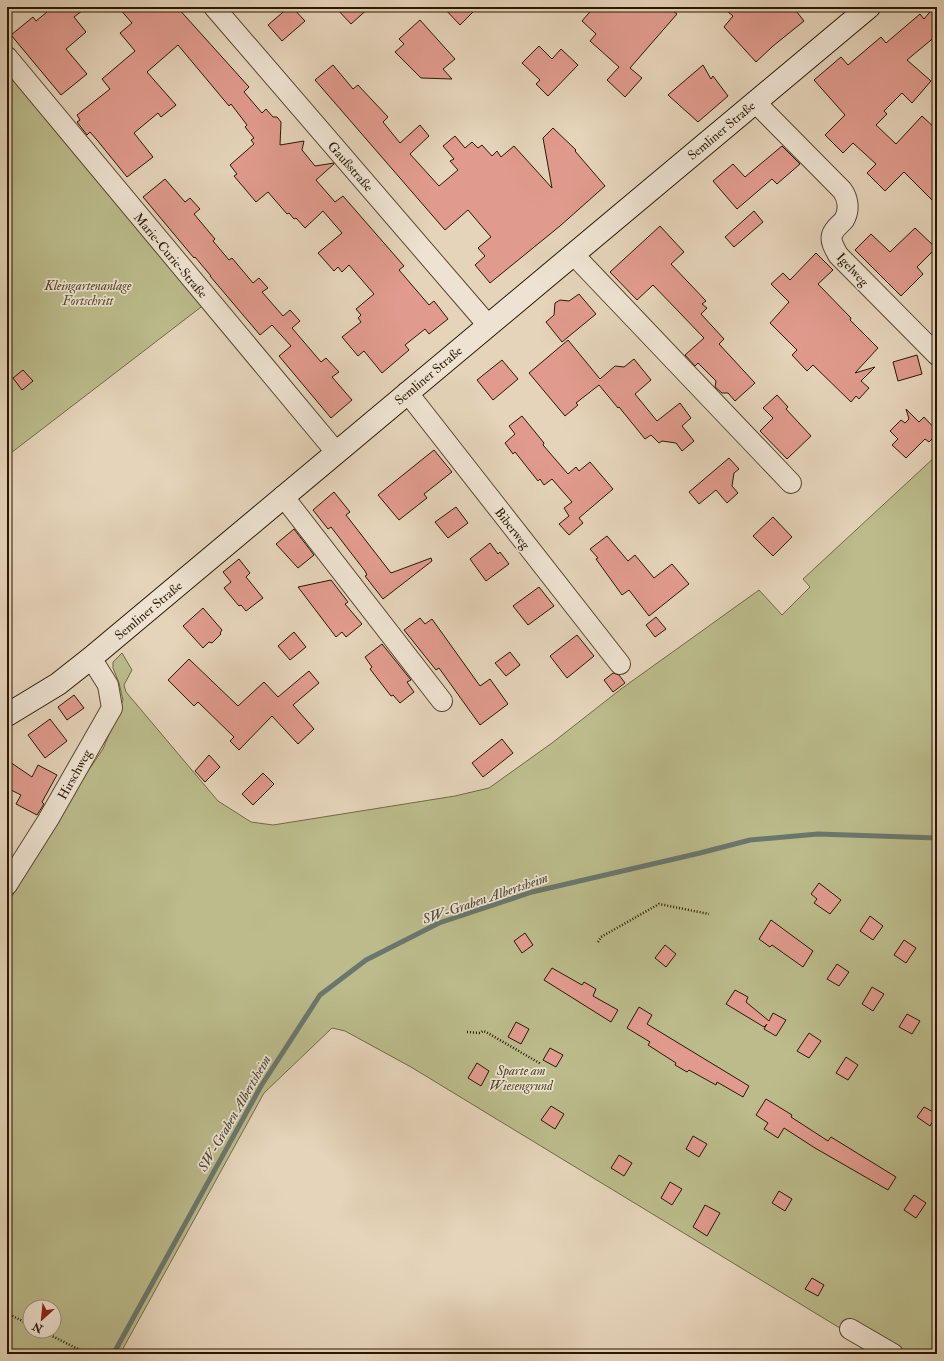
<svg xmlns="http://www.w3.org/2000/svg" width="944" height="1361" font-family="'IM FELL Double Pica',serif">
  <style>
    .green { fill: #bbbb8b; stroke: #726a46; fill-rule: evenodd }
    .lines { fill: none; stroke-linecap: round; stroke-linejoin: round }
    .stream { stroke: #6a776c; stroke-width: 5 }
    .building { fill: #e19b8e; stroke: #291800 }
    .street-casing { stroke: #58472e; stroke-width: 22 }
    .secondary-casing { stroke: #291800; stroke-width: 24 }
    .path { stroke: #291800; stroke-width: 2.5; stroke-dasharray: 1 2; stroke-linecap: butt }
    .street { stroke: #eee3d2; stroke-width: 20 }
    .secondary { stroke: #eee3d2; stroke-width: 22 }
    .labels { text-anchor: middle; stroke-width: 3.5; stroke-linejoin: round; paint-order: stroke }
    .street-label { font-size: 13px; fill: #291800; stroke: #eee3d2 }
    .park-label { font-size: 13px; font-style: italic; fill: #55492a; stroke: #eee3d2 }
    .water-label { font-size: 14px; font-style: italic; fill: #4a4836; stroke: #eee3d2 }
  </style>
  <rect width="100%" height="100%" fill="#e5d4ba"/>
  <filter id="stains"><feTurbulence type="fractalNoise" baseFrequency=".005" numOctaves="4"/><feColorMatrix values="0 0 0 0 .2 0 0 0 0 .09 0 0 0 0 .02 0 0 0 .5 -.17"/></filter>
  <radialGradient id="worn" r=".72"><stop offset=".6" stop-color="#630" stop-opacity="0"/><stop offset="1" stop-color="#630" stop-opacity=".3"/></radialGradient>
  <path class="green" d="M7,71L205,304L7,456Z
    M937,455V1354H903L853,1325L848,1333L411,1067L345,1031L332,1028L264,1093L120,1354H7V905L56,818L103,749L123,700L119,683L113,668V662L122,653L132,670L124,685L126,692L218,801L251,822L273,825L455,796L489,788L552,743L621,689L759,590L782,615L810,587L803,579ZM30,1307H54V1331H30Z"/>
  <g class="lines">
    <path class="stream" d="M115,1351L261,1086L320,995L366,960L439,923L532,892L700,853L750,840L818,834L937,838"/>
  </g>
  <path class="building" d="M53,7H87L74,17L86,32L66,49L87,74L61,95L11,35L33,17L36,21Z
    M118,7H177L249,87L244,92L262,113L266,109L273,117H277L281,122L280,145L304,141L302,150L315,166L334,163V164L316,180L335,202L343,196L404,266L399,270L429,305L434,301L448,319L429,334L425,329L405,345L409,350L382,373L364,351L358,356L342,337L361,322L358,318L361,315L356,309L374,294L349,265L342,272L338,267L334,271L318,253L342,233L323,211L305,228L296,218L294,219L289,213L287,214L268,192L256,202L234,176L237,174L230,165L254,144L251,140L254,138L245,127L247,125L231,104L229,106L178,45L147,72L176,105L161,117L158,113L134,133L153,157L127,177L97,140L90,132L87,135L77,122L80,120L77,115L110,89L102,79L135,51L120,33L132,23Z
    M289,7H292L305,21L282,41L268,25Z
    M335,7H370L351,24Z
    M443,7H478L460,25Z
    M594,7H668L677,14L630,68L642,78L625,97L607,80L619,67L590,41L596,34L582,21Z
    M722,7H793L804,21L773,46L756,62L724,27L733,16Z
    M934,7H937V35L907,60L931,81L912,103L902,93L884,111L887,114L876,125L896,144L922,116L937,130V205L904,172L885,191L867,173L876,164L853,143L843,153L825,135L845,115L814,80L841,57L848,65L881,37L886,43L920,14L924,19Z
    M420,20L455,59L443,69L452,79L421,78L395,52L404,44L399,39Z
    M539,46L552,59L561,49L578,65L548,96L536,84L540,80L522,63Z
    M333,65L353,89L358,85L388,117L383,122L400,143L420,125L429,136L410,154L439,186L458,170L450,161L454,159L443,146L455,136L465,148L472,142L478,148L482,145L492,156L497,151L501,157L514,146L552,188L543,138L553,128L576,150L575,151L605,186L560,226L490,283L475,265L485,256L478,248L491,237L468,210L445,230L315,80Z
    M703,65L711,79L713,76L728,96L698,122L668,95Z
    M782,146L800,164L777,184L772,179L737,209L713,181L733,164L745,177Z
    M165,179L185,202L190,198L200,209L194,214L215,239L213,241L229,260L232,258L253,283L259,278L268,288L262,292L283,316L290,310L300,321L292,328L321,362L326,358L339,372L332,377L352,400L331,418L279,356L291,346L272,325L260,335L210,276H211L195,257L194,258L143,197Z
    M754,211L763,222L734,247L725,237Z
    M660,226L684,252L671,264L706,301L702,304L707,308L701,314L724,339L719,344L755,383L735,401L728,393H722L715,387L716,381L698,363L695,366L685,355L704,338L653,285L637,300L610,272Z
    M915,228L936,248L917,267L923,274L901,296L855,250L871,234L890,252Z
    M816,253L833,270L818,284L851,318L850,320L878,348L855,373L875,367L861,381L869,388L859,399L856,396L851,402L813,365L807,371L792,355L797,350L770,323L789,302L771,284L783,273L790,280Z
    M579,294L596,314L562,342L546,322L554,315L555,303L560,300L569,301Z
    M568,340L600,379L615,366L624,367L634,359L651,380L635,394L657,421L680,403L691,418L682,426L694,441L682,451L676,443L662,441L659,443L651,435L645,439L619,407L618,408L599,385L576,403L578,405L565,416L529,373Z
    M917,355L922,374L898,381L893,362Z
    M502,360L518,379L493,400L477,380Z
    M23,370L33,381L22,390L13,378Z
    M777,395L788,407L786,409L811,436L787,459L760,431L773,418L763,408Z
    M906,409L919,422L924,417L937,431V434L929,442L925,439L906,458L892,445L898,439L890,431L901,420L905,423L909,419Z
    M522,416L544,443L543,445L568,474L576,467L579,471L590,462L613,489L579,518L583,523L569,535L559,524L569,516L564,508L572,502L552,479L544,485L540,479L538,481L515,452L513,454L505,443L515,434L509,426Z
    M434,450L452,472L424,494L427,498L399,520L378,495Z
    M729,458L739,469L734,473L732,486L738,493L727,503L716,490L699,504L689,492Z
    M334,492L350,512L346,515L391,573L431,558L432,561L383,599L365,576L367,575L365,571L331,527L328,529L313,510Z
    M456,507L468,523L448,538L435,522Z
    M773,517L792,537L773,556L753,536Z
    M294,529L314,555L298,568L276,544Z
    M607,536L628,561L635,555L654,578L672,564L689,584L649,616L629,590L622,595L596,559L598,558L590,549Z
    M490,543L498,554L500,552L509,564L486,581L470,559Z
    M239,559L250,573L246,577L263,598L246,611L241,605L239,606L224,588L231,582L223,572Z
    M331,580L348,602L345,604L362,624L346,637L342,632L336,637L298,587Z
    M539,587L554,606L528,625L513,606Z
    M203,608L222,630L220,633L221,634L212,643L209,642L203,648L183,626Z
    M656,617L666,629L655,637L646,625Z
    M420,618L425,624L432,619L480,686L490,679L508,704L480,725L439,668L436,670L404,630Z
    M294,632L306,647L290,660L278,646Z
    M577,635L594,656L567,678L550,656Z
    M382,644L411,680L407,682L414,692L400,703L393,695L391,696L370,669L372,667L365,657Z
    M510,652L520,665L506,676L495,663Z
    M189,659L238,706L264,682L278,697L309,671L319,683L293,705L314,729L298,744L272,716L239,750L230,741L234,737L198,702L194,706L168,680Z
    M613,673L619,675L625,683L613,692L604,680Z
    M74,695L84,708L67,720L58,707Z
    M50,719L67,741L45,758L28,735Z
    M502,739L513,753L483,777L472,763Z
    M209,755L220,767L205,782L195,771Z
    M7,760L32,777L38,765L57,775L42,802L44,804L37,815L16,804L21,795L7,788Z
    M263,773L274,784L253,805L242,794Z
    M819,883L841,900L830,914L814,903L817,899L811,894Z
    M870,916L883,926L873,940L860,931Z
    M771,920L813,951L803,967L772,945L770,947L759,939Z
    M525,933L533,945L522,953L514,941Z
    M904,940L916,948L906,963L894,955Z
    M665,945L676,954L666,967L655,958Z
    M837,964L849,972L839,986L827,979Z
    M552,968L582,985L584,982L596,989L593,996L618,1010L611,1022L544,980Z
    M872,987L884,994L873,1011L862,1004Z
    M735,990L748,997L746,1002L769,1021L773,1013L786,1020L776,1036L764,1029L767,1024L764,1027L726,1004Z
    M639,1007L652,1015L647,1024L749,1086L743,1097L717,1082L716,1085L689,1070L687,1072L675,1065L676,1063L648,1045L650,1042L627,1028Z
    M907,1014L920,1021L912,1034L899,1027Z
    M516,1022L529,1029L521,1044L508,1037Z
    M809,1033L821,1041L809,1058L797,1051Z
    M550,1048L563,1055L556,1067L543,1060Z
    M846,1057L858,1065L848,1080L836,1073Z
    M477,1063L489,1071L481,1086L468,1078Z
    M766,1099L792,1115L791,1117L828,1141L831,1137L896,1177L888,1190L815,1148L784,1128L778,1138L764,1129L768,1123L756,1115Z
    M551,1106L564,1114L555,1129L541,1120Z
    M924,1107L937,1114L930,1126L917,1117Z
    M693,1136L707,1144L699,1157L686,1149Z
    M619,1155L632,1163L624,1176L611,1168Z
    M670,1182L682,1189L672,1205L661,1198Z
    M779,1191L792,1199L785,1211L772,1203Z
    M914,1195L926,1203L916,1218L904,1210Z
    M705,1205L720,1213L707,1236L693,1227Z
    M812,1278L824,1285L818,1296L805,1289Z"/>
  <g class="lines">
    <g class="street-casing">
      <path id="street" d="M214,7L481,317L486,327
        M7,57L336,452
        M755,102L842,190C848,198 850,210 844,220C840,225 834,228 832,235C830,242 835,249 838,255L937,355
        M573,254L791,483
        M407,392L620,664
        M283,496L442,701
        M7,885L48,820L112,708L108,685L91,658
        M850,1329L893,1354"/>
    </g>
    <g class="secondary-casing">
      <path id="secondary" d="M7,715L58,684L91,658L869,7"/>
    </g>
    <path class="path" d="M598,942L601,937L659,904L709,914
      M467,1032L480,1033L483,1031L486,1032L541,1064
      M7,1313L30,1325
      M42,1331L88,1354"/>
    <use href="#street" class="street"/>
    <use href="#secondary" class="secondary"/>
  </g>
  <g class="labels">
    <g class="street-label">
      <text transform="translate(721 130) rotate(-40)" y="5">Semliner Straße</text>
      <text transform="translate(351 166) rotate(49)" y="5">Gaußstraße</text>
      <text transform="translate(171 255) rotate(50)" y="5">Marie-Curie-Straße</text>
      <text transform="translate(853 269) rotate(47)" y="5">Igelweg</text>
      <text transform="translate(428 375) rotate(-40)" y="5">Semliner Straße</text>
      <text transform="translate(513 528) rotate(52)" y="5">Biberweg</text>
      <text transform="translate(148 610) rotate(-40)" y="5">Semliner Straße</text>
      <text transform="translate(74 774) rotate(-61)" y="5">Hirschweg</text>
    </g>
    <g class="park-label">
      <text x="88" y="290">Kleingartenanlage<tspan x="88" dy="15">Fortschritt</tspan></text>
      <text x="521" y="1075">Sparte am<tspan x="521" dy="15">Wiesengrund</tspan></text>
    </g>
    <g class="water-label">
      <text transform="translate(485 898) rotate(-19)" y="5">SW-Graben Albertsheim</text>
      <text transform="translate(234 1113) rotate(-60)" y="5">SW-Graben Albertsheim</text>
    </g>
  </g>
  <rect width="944" height="1361" fill="none" stroke="#e5d4ba" stroke-width="24"/>
  <rect x="8" y="8" width="928" height="1345" fill="none" stroke="#291800" stroke-width="2"/>
  <rect x="12" y="12" width="920" height="1337" fill="none" stroke="#291800"/>
  <g transform="translate(42 1319) rotate(207)"><circle r="19" fill="#eee3d2" stroke="#9f927e"/>
  <path d="M0-3L7 15L0 10L-7 15Z" fill="#8f2418"/>
  <text y="-6" font-size="11" font-weight="bold" text-anchor="middle" fill="#291800">N</text>
  </g>
  <rect width="100%" height="100%" filter="url(#stains)"/>
  <rect width="100%" height="100%" fill="url(#worn)"/>
</svg>
